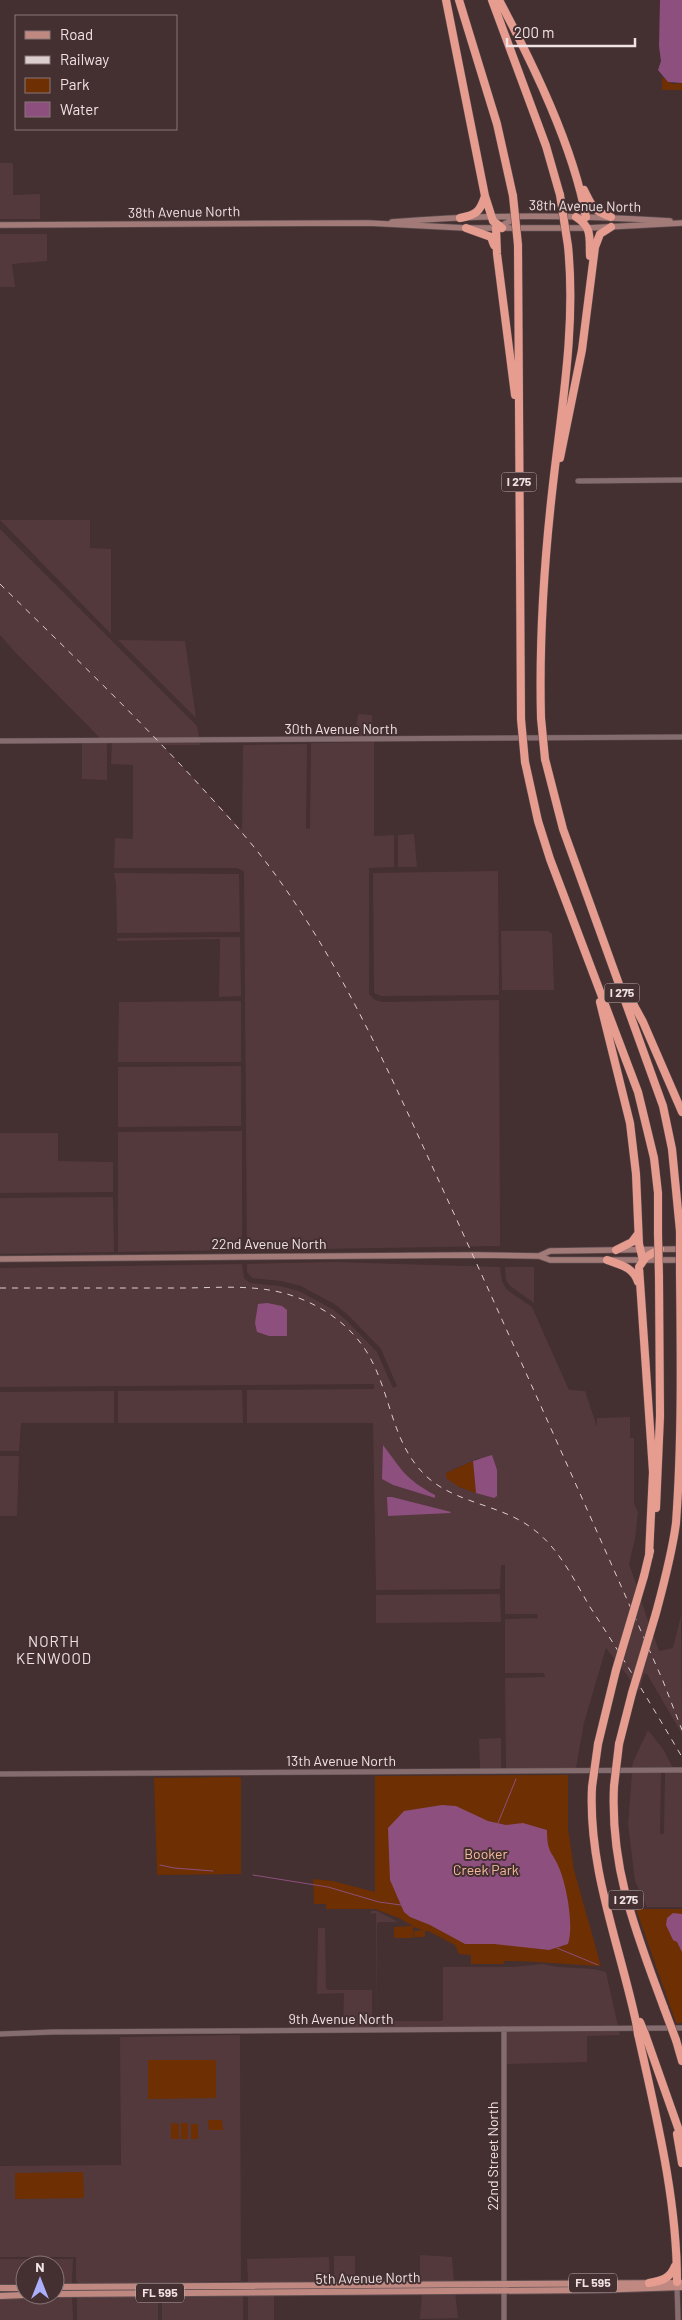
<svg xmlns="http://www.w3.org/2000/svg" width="682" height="2320" font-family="Barlow,sans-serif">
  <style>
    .built { fill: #54393c; fill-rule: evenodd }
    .green { fill: #6e2f02 }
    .water { fill: #8d4f7e }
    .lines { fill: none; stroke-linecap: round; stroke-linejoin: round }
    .stream { stroke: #8d4f7e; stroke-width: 1 }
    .tertiary-casing { stroke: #5d4c4e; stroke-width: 6 }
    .secondary-casing { stroke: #5d4c4e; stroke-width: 7 }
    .primary-casing { stroke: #5d4c4e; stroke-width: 8 }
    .motorway-casing { stroke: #5d4c4e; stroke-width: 9 }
    .tertiary { stroke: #856d6f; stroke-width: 5 }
    .secondary { stroke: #a27b79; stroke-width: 5.5 }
    .primary { stroke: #bf8982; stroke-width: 6 }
    .motorway { stroke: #e69c8f; stroke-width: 8 }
    .rail { stroke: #dccdce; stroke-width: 1; stroke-dasharray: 6 6; stroke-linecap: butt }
    .motorway-bridge-casing { stroke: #5d4c4e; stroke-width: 9; stroke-linecap: butt }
    .motorway-bridge { stroke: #e69c8f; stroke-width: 8 }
    .labels { text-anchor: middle; stroke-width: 4; stroke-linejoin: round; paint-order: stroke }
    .shield { fill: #442f31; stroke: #bcacae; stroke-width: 1 }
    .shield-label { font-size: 12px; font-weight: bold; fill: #f0e2e3 }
    .street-label { font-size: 14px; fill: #f0e2e3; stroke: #442f31 }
    .park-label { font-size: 14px; fill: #f5ba9c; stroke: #442f31 }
    .neighbourhood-label { font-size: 15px; letter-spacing: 1px; fill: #f0e2e3; stroke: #442f31 }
  </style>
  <rect width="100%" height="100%" fill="#442f31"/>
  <path class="built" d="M0,163H13V195L40,194V219H0Z
    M0,234H47V261L12,264L15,287H0Z
    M0,520H90V548L111,549V634Z
    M0,529L197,726L199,738H100L15,652L0,635Z
    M118,640L185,641L196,718Z
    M358,714L372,715L373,737H355Z
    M200,742V745H162L242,830L243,745L307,744L306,828L310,829L311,743L374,742V836L394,835V867L369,868V994L375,1000L382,1002L499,1000L500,1246L247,1250L244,871L236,868H114L115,838L133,839V765L111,764L112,743Z
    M82,743H107V780L82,779Z
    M414,834L417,867H398V835Z
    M498,871L499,995L381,996L374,993L373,873Z
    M114,873L239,874L240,932L117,933L116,884Z
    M501,931H548L552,934L554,990H502Z
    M240,937L241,996L219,997L220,939L117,941V938Z
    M241,1001V1062H118L119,1002Z
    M241,1066V1126L118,1127V1067Z
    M242,1131V1250L118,1252V1132Z
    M0,1133H58V1161L113,1162V1192L0,1193Z
    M113,1197L114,1252L0,1254V1198Z
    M333,1262L500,1267L502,1281L506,1289L532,1307L569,1390L585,1391L597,1427V1418L630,1417V1438H634V1504L638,1512L635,1539L629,1564L638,1589L616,1661L606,1648L584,1723L576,1768H506L505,1678L545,1677L544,1673H505V1619L538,1618L537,1614H505V1565H501L500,1589L376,1590L373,1423H247V1390L374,1389V1384L0,1387V1268L242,1264L244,1278L250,1283L280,1286L299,1291L334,1310L346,1320L377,1352L393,1388L397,1386L381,1349L349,1316L336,1305L301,1286L281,1281L252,1278L247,1272V1264ZM282,1306L286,1310V1336H269L257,1332ZM389,1453L398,1468L411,1482L435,1495V1498L393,1485L382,1479ZM479,1458L497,1482L494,1498L459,1487L446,1473Z
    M505,1267H534V1303L510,1286L506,1280Z
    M242,1390L243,1423H118V1391Z
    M114,1391V1423H21L19,1451H0V1392Z
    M0,1456H19L17,1516H0Z
    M500,1594L501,1622L376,1623V1595Z
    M640,1597L650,1627L632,1682L620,1666Z
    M682,1612L681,1623L682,1734L647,1674H644L639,1691L636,1686L653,1634L659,1651L673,1648Z
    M648,1730L663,1749L673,1768H632L633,1762Z
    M501,1738V1769H480L479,1739Z
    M682,1772V1907H647L635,1881L628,1824L632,1773H661L660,1834H664L665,1773Z
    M371,1911H377L398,1922H378L377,1925V2019L379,2021H442L443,2019V1967H512L543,1964L557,1967L594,1969L606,1972L618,2026L377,2027L376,1913L371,1914Z
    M318,1928H325L326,1988L328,1990H372V2027L343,2028L344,1993L317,1994Z
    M619,2031L620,2035L587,2036V2062L507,2064V2032Z
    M240,2035L241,2281L82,2284L78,2283L76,2280V2257H0V2166L121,2165L120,2037Z
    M420,2255L452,2257L454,2281L420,2282Z
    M334,2256H355V2279L416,2277V2282L334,2281Z
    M329,2257L330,2281L248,2282L247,2259Z
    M0,2259H73L72,2284H55V2265H25V2285L0,2286Z
    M455,2292L458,2318L420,2319L422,2293Z
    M243,2294V2320H162V2295Z
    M248,2294H274V2320H248Z
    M158,2295V2320H77V2296Z
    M72,2296L73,2320H0V2298Z"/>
  <path class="green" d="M662,77L673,84L682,83V90H662Z
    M473,1461L476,1493L459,1487L446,1478V1473Z
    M568,1775V1828L574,1870L601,1966C568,1965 537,1961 504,1961V1964H471V1955L459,1954L455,1945L428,1931H425V1937H414V1931L423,1930L413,1927V1938H394V1927L413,1926L399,1918L375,1909H326V1904H314L313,1879L333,1881L375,1892V1776Z
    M239,1777L241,1778V1874L157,1875L154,1778Z
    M636,1909H682V2023H676Z
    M148,2060H216V2098L148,2099Z
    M208,2120H222L223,2130H209Z
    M171,2123L179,2124V2139H171Z
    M181,2123H188V2139H181Z
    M191,2124H198V2139H191Z
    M83,2172L84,2198L15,2199V2173Z"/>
  <path class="water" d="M660,0H682V83L668,82L658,70L661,61L659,46Z
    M267,1303L282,1306L287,1310V1336H269L257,1332L255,1323L258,1304Z
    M383,1445C403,1471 404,1478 435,1495V1498L393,1485L382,1479Z
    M492,1455L497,1470V1496L494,1498L476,1493L473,1461Z
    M387,1497H392L451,1512L450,1513L388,1516Z
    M442,1805L456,1806L488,1821L506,1825L523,1823L547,1830C547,1855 553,1851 560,1870C567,1888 574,1927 568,1944L549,1950L494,1944H465L430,1925L410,1917L404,1912L390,1880L388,1828L404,1811Z
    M673,1913L682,1914V1952L677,1942L673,1940L666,1925L667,1918Z"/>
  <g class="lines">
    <path class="stream" d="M498,1823L516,1779
      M160,1865L174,1868L213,1871
      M253,1875L328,1887L379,1902L401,1905
      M557,1948L598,1965"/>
    <g class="tertiary-casing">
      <path id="tertiary" d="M578,481L682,480
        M0,741L682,737
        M0,1774L682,1770
        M0,2034L53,2032L682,2028
        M504,2283V2029
        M677,2285L678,2320
        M504,2290V2320"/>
    </g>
    <g class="secondary-casing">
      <path id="secondary" d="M392,222C484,214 578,215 670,221
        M0,225L368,223L466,228H588L682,223
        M498,227L517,218
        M539,1256L550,1251L682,1249
        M0,1259L478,1255L539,1256L550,1260H682"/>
    </g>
    <g class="primary-casing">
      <path id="primary" d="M55,2287L682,2283
        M0,2288H25
        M55,2294L594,2290L682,2287
        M0,2296L25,2295"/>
    </g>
    <g class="motorway-casing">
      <path id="motorway" d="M446,0L485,196L493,221L502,228
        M459,0L497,124L513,196
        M492,0L546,146L560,195
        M499,0C533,64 573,146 586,217
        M584,190C592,206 593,211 611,217
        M576,217C593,228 589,238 590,256
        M460,218C476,215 480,212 485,196
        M466,228L491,237L494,245
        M496,228L497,254L515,395
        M518,245L521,719
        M560,458L582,350L595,247L600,234L611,227
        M541,718C539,640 544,562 553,484C562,405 576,325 568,246
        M545,759L563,829L663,1106L672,1149L680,1231
        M525,762L538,821L550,859L638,1092L654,1158L658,1193V1234
        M625,989L643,1022L682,1112
        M600,1002L630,1123L636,1174L639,1244L643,1260
        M616,1250L632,1242L638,1234
        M607,1260C621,1265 633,1267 638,1282
        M656,1508L660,1416L659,1277
        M649,1556L653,1472L639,1267L646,1257L660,1249
        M644,1576L650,1551
        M656,1613C664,1583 672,1554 676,1523C682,1441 681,1357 680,1274
        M598,1744L616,1670
        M619,1744L632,1693
        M614,1786C610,1869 636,1932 664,2008
        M592,1787C588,1868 619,1943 636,2022
        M638,2034C656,2116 677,2198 677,2282
        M645,2034L682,2139
        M676,2040L682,2061
        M677,2134L682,2163
        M649,2283C661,2281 670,2279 675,2266"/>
    </g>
    <use href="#tertiary" class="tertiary"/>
    <use href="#secondary" class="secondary"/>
    <use href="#primary" class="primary"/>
    <use href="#motorway" class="motorway"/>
    <path class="rail" d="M0,584C65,648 131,711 193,778C222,810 252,842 277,877C350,978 398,1093 450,1205C522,1363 593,1522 663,1681L682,1730
      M0,1288C60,1288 120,1288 181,1288C215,1288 253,1284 287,1294C314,1302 341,1318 359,1341C392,1382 387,1439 426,1476C456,1504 501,1504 533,1529C559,1548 574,1580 590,1607C622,1656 652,1706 682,1757"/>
    <g class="motorway-bridge-casing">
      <path id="motorway-bridge" d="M560,195L568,246
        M513,196L518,245
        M541,718L545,759
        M521,719L525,762
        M658,1234L659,1277
        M680,1274V1231
        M616,1670L644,1576
        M632,1693L656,1613
        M614,1786L619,1744
        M592,1787L598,1744
        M664,2008L676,2040
        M636,2022L638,2034
        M640,2022L645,2034"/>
    </g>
    <use href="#motorway-bridge" class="motorway-bridge"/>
  </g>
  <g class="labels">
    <g class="shield">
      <rect x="501.5" y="472.5" width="35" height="19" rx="4"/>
      <rect x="604.5" y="983.5" width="35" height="19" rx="4"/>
      <rect x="608.5" y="1890.5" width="35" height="19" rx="4"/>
      <rect x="569" y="2273.5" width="48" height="19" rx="4"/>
      <rect x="136" y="2283.5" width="48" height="19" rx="4"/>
    </g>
    <g class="shield-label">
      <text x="519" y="486">I 275</text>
      <text x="622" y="997">I 275</text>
      <text x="626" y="1904">I 275</text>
      <text x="593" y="2287">FL 595</text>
      <text x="160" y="2297">FL 595</text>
    </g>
    <g class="street-label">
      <text transform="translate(585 206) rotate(1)" y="5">38th Avenue North</text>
      <text transform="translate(184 212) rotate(-1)" y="5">38th Avenue North</text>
      <text x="341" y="734">30th Avenue North</text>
      <text x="269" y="1249">22nd Avenue North</text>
      <text x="341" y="1766">13th Avenue North</text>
      <text x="341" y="2024">9th Avenue North</text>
      <text transform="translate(493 2156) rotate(-90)" y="5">22nd Street North</text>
      <text transform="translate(368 2278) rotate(-1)" y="5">5th Avenue North</text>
    </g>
    <g class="park-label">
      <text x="486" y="1859">Booker<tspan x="486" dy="16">Creek Park</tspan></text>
    </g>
    <g class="neighbourhood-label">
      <text x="54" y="1647">NORTH<tspan x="54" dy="17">KENWOOD</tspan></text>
    </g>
  </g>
  <rect x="15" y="15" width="162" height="115" fill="#442f31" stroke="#897778"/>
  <rect x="25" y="31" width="25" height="8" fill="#bf8982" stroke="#897778"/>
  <text x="60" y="40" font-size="15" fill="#f0e2e3">Road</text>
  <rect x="25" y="56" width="25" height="8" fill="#dccdce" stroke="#897778"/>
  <text x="60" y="65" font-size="15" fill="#f0e2e3">Railway</text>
  <rect x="25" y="78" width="25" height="15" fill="#6e2f02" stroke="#897778"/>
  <text x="60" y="90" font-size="15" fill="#f0e2e3">Park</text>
  <rect x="25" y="102" width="25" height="15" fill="#8d4f7e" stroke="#897778"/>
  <text x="60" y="115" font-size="15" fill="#f0e2e3">Water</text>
  <g transform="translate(40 2280)"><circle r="24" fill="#442f31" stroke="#897778"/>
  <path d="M0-4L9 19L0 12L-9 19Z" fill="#acaffb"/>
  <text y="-8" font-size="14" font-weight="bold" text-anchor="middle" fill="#f0e2e3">N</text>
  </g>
  <path d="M507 38v8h128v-8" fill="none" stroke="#f0e2e3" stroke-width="2.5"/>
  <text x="514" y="38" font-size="15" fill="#f0e2e3" stroke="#442f31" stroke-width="4" paint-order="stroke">200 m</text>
</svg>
